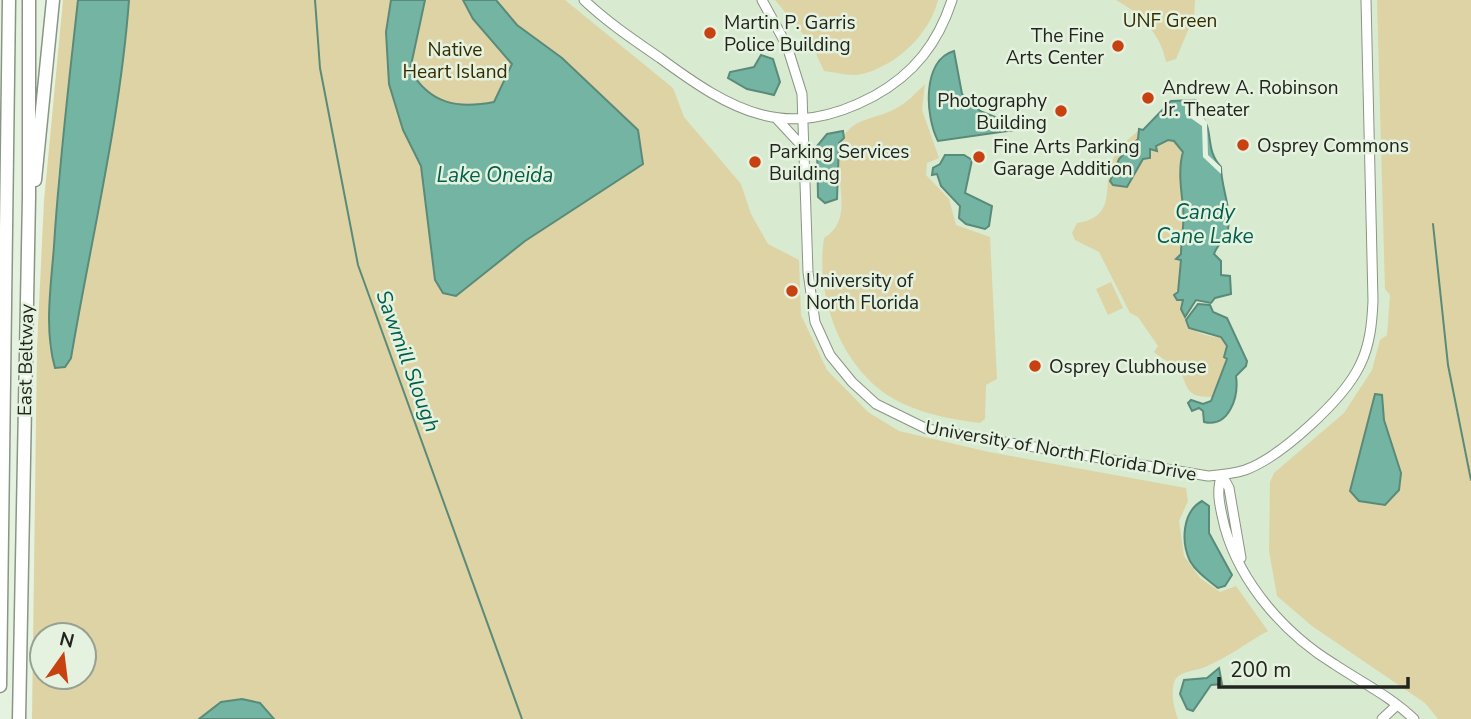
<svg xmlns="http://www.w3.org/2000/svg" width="1471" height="719" font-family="'Nunito Sans',sans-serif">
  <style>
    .built { fill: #d8ead0 }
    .green { fill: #ded3a4; fill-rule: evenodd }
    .water { fill: #73b5a2; stroke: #5a8a7a; stroke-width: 2 }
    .pier { fill: #e5f2df }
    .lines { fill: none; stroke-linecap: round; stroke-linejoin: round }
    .stream { stroke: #5a8a7a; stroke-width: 2 }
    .minor-casing { stroke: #8a9684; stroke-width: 11 }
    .highway-casing { stroke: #8a9684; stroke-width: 15 }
    .minor { stroke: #fff; stroke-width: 9 }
    .highway { stroke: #fff; stroke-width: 12 }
    .poi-dot { fill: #c84110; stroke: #e5f2df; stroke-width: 2.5 }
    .labels { text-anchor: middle; stroke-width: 5; stroke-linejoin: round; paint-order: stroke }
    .park-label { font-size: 19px; fill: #362c00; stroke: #e5f2df }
    .poi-label { font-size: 19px; fill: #21251e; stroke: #e5f2df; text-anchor: start }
    .street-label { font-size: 19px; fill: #21251e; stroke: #e5f2df }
    .water-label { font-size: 21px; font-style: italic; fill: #005e4d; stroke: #e5f2df }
  </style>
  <rect width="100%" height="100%" fill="#e5f2df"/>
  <path class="built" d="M166,0H1471V719H67L84,677V635H63Z"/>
  <path class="green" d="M63,0H78L58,177L49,347L71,358C91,239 120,121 129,0H391L386,32L389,84L403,130L421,166L435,280L456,296L525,241L643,163L637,130L562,58L517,25L496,0H565L673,88L684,117L741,184L751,214L768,244L799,260L801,315L827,370L868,412L899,431L989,452L1186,488L1188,501L1179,521L1184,556L1200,578L1220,592L1236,586L1268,631C1246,643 1227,658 1205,667C1196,671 1180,671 1175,680C1170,692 1174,708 1178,719H274L260,703L221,702L199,719H32L37,347L44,201ZM42,635H84V677H42Z
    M425,0H463L473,19L513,64L494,102C457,109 431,104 410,70Z
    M775,0H938C930,34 896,66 862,74C851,77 835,72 824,71L812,45Z
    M1116,0H1195L1194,16L1176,59L1166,62C1161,34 1140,13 1116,0Z
    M1377,0H1471V719H1438L1425,703L1312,626L1277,596L1269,551L1270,482L1274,473L1344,413L1372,370L1380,340L1387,335L1390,295L1385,289ZM1375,395H1382L1384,420L1401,473L1351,491Z
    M925,84L922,110L939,158L927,163L926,175L949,199L956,225L990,237L997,379L986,385L985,419L980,423C947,419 906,411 879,389C836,354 816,291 824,238C857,218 832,176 840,146C848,117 872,121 895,109C907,103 916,93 925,84Z
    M1138,131V139L1114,168L1111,183L1129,185L1150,149L1157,150L1156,147L1168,140L1174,141L1183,152C1174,178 1194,241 1176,259L1181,260C1186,292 1170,337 1221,337C1237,357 1216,377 1214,397C1177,398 1193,381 1173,365C1167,360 1160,358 1154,352L1158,346L1138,317L1130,313L1099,252L1075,240L1072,233L1077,223C1121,216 1099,184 1115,155C1120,146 1130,138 1138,131Z
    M1111,282L1123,308L1108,315L1096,289Z"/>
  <path class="water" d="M78,0H129C120,121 91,239 71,358L65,367L55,368C44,329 51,286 54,246C59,164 69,82 78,0Z
    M391,0H425L410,70C430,104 457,109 494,102L512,64L473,19L463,0H496L517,25L562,58L638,130L643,164L525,241L456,296L443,293L435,280L421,166L403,130L389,84L386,32Z
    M954,51L962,94L980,111L1015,125L1014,130L938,141C925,116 922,60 954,51Z
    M761,55L773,59L780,82L774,95L747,89L728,78L730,72L754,67Z
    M1196,100L1199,104L1200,114C1215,130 1204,149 1221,167C1221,187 1232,209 1228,229C1225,240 1217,245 1214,254L1221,261V275L1230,276L1231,294L1215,298L1211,303L1196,300L1185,317L1181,309L1183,300H1177L1174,295L1178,292L1181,260L1176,259L1181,254C1181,238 1185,223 1183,206C1181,190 1178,168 1183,152L1174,141L1168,140L1156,146L1157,151L1150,149V158L1143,159L1127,187L1113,185L1110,181L1119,159L1138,139L1139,129L1143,130L1171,101Z
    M843,131L844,138L839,143L837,199L825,203L818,197L817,146L827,134Z
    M945,155H964L972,160L965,193L992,206L989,226L985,229L966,224L959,218L960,206L941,186L937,174L932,175L933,168L940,164Z
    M1198,304L1210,305L1213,312L1227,318L1247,361L1246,366L1236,376C1239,397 1229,428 1204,422L1203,411L1199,408L1192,411L1188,403L1191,400L1203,404L1211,401L1227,359L1224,357L1227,346L1221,337L1189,328L1186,320Z
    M1375,394L1382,395L1384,420L1401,473L1399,490L1385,505L1359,501L1350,491Z
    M1202,501L1209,506V533L1232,575L1225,586L1218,588C1208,580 1196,572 1190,561C1181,542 1182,512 1202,501Z
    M1219,668L1222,684L1211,685L1193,711L1187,709L1180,694L1184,680L1207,678Z
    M242,699L260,703L274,719H199L221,702Z"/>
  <path class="pier" d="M1196,100L1199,104L1200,114L1207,122L1208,155L1221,167V174L1203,157L1202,126L1185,114V101Z"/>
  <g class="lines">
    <path class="stream" d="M315,0L320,68L358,265L522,719
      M1433,224L1448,365L1471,480"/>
    <g class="minor-casing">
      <path id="minor" d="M584,0C607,22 634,40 660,58C732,111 786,143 874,96C914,74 938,43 952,0
        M762,0L787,46L802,94L808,272L815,322L830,355L852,382L876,404L927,429L1208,476C1220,475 1233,474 1245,470C1281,457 1344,399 1360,365C1370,345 1372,323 1373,301L1366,0
        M776,118L802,146
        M1222,475C1215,491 1221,511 1225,528C1241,584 1285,634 1334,664C1361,682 1390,696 1414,719
        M1222,475L1229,488L1241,558
        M1382,719L1397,705"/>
    </g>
    <g class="highway-casing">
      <path id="highway" d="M35,180L53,0
        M0,686L9,0
        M19,719L29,197V0"/>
    </g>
    <use href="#minor" class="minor"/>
    <use href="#highway" class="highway"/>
  </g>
  <g class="poi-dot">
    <circle cx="710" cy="33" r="7"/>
    <circle cx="1118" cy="46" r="7"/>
    <circle cx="1148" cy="98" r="7"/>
    <circle cx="1061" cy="111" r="7"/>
    <circle cx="1243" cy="145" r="7"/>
    <circle cx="979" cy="157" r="7"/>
    <circle cx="755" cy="162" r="7"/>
    <circle cx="792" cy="291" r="7"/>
    <circle cx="1035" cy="366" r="7"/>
  </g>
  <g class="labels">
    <g class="park-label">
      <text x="1170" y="27">UNF Green</text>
      <text x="455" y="56">Native<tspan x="455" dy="22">Heart Island</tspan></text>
    </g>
    <g class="poi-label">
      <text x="724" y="29">Martin P. Garris<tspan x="724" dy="22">Police Building</tspan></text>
      <text x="1104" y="42" text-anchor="end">The Fine<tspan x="1104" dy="22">Arts Center</tspan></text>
      <text x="1162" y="94">Andrew A. Robinson<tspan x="1162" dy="22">Jr. Theater</tspan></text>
      <text x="1047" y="107" text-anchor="end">Photography<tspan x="1047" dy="22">Building</tspan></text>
      <text x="1257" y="152">Osprey Commons</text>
      <text x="993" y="153">Fine Arts Parking<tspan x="993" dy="22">Garage Addition</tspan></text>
      <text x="769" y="158">Parking Services<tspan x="769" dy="22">Building</tspan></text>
      <text x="806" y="287">University of<tspan x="806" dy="22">North Florida</tspan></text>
      <text x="1049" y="373">Osprey Clubhouse</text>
    </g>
    <g class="street-label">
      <text transform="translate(25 360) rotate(-89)" y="7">East Beltway</text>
      <text transform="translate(1061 450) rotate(10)" y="7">University of North Florida Drive</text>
    </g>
    <g class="water-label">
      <text x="495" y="182">Lake Oneida</text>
      <text x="1205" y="219">Candy<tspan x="1205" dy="24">Cane Lake</tspan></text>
      <text transform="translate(408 361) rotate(70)" y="7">Sawmill Slough</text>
    </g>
  </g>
  <g transform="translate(63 656) rotate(14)"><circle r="33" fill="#e5f2df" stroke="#97a092" stroke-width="2"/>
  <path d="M0-5L12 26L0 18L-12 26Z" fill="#c84110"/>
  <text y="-10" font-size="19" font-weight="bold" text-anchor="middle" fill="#21251e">N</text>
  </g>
  <path d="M1219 677v10h189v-10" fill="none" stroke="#21251e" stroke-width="3.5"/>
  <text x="1230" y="677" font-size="21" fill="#21251e" stroke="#e5f2df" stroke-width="5" paint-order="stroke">200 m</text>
</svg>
